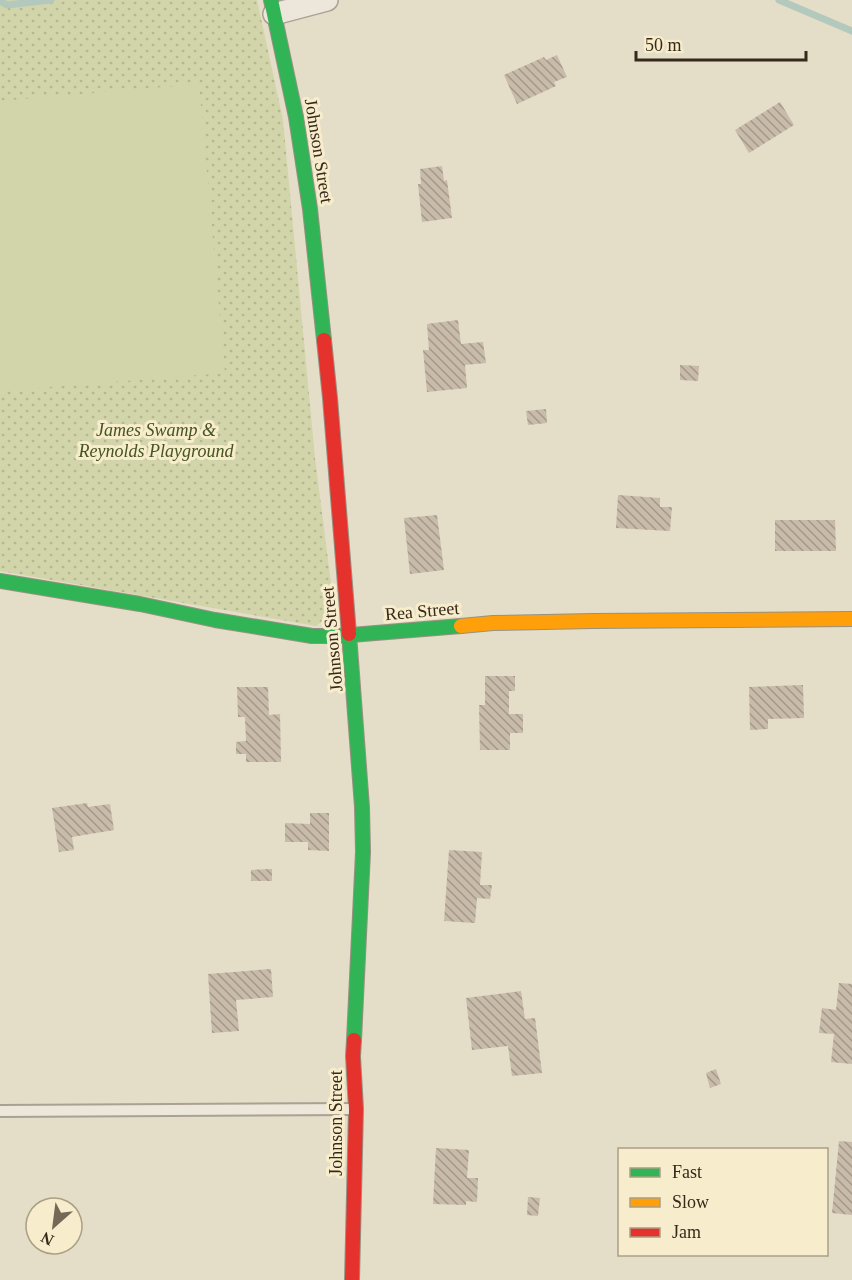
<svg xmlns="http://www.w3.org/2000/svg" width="852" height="1280" font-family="'Times New Roman',serif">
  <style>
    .park { fill: url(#park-dots) }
    .garden { fill: #d2d5a9 }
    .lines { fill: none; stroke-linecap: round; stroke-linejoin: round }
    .stream { stroke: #b4c9be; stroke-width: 7 }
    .building { fill: url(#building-back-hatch) }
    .lane-casing { stroke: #a9a192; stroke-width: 14 }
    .street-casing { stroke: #a9a192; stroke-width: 24 }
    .fast-casing { stroke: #989182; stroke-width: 16 }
    .slow-casing { stroke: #989182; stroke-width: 16 }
    .jam-casing { stroke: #989182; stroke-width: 16 }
    .lane { stroke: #ece7da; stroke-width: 10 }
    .street { stroke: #ece7da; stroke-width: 21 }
    .fast { stroke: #30b455; stroke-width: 14 }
    .slow { stroke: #ff9f0a; stroke-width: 14 }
    .jam { stroke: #e5322d; stroke-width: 14 }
    .labels { text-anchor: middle; stroke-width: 6; stroke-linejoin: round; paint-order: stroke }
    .street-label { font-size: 18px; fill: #37291a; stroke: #f7edcc }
    .park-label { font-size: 18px; font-style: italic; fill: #455420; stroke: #f7edcc }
  </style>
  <defs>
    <pattern id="park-dots" width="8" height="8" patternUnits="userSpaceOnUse" patternTransform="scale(1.5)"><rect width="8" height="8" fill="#d2d5a9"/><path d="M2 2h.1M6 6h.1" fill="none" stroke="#b5b791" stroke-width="1.8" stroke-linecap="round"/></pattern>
    <pattern id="building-back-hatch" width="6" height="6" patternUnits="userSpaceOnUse" patternTransform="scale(1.5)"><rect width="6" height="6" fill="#c8bba9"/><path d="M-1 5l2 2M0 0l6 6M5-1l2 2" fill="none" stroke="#a39889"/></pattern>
  </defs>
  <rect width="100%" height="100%" fill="#e4ddc8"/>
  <path class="park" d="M0,0H257L283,120L315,458L332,591C332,610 332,615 316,626L0,571Z"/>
  <path class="garden" d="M199,84L225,373L0,391V101Z"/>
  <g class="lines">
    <path class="stream" d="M779,0L852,31
      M0,1L7,5L51,0"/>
  </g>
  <path class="building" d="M557,55L567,77L554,82L556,86L517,104L504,75L544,57L546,60Z
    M780,102L794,125L749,153L735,130Z
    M442,166L444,181L447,180L452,218L422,222L418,184H421L420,169Z
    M458,320L461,344L483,342L486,363L465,365L467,388L427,392L423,350H429L427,324Z
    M680,365L699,366L698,381L680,380Z
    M546,409L547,423L528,425L526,411Z
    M618,495L660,498V507H672L670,531L616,528Z
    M437,515L444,570L410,574L404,518Z
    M775,520H835L836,551H775Z
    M485,676H515V691H509V714H523V733H510V750H480L479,705H485Z
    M803,685L804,718L768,719V729L750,730L749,687Z
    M237,687H268L269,715L280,714L281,762H246V754H236V742L246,741L245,717H238Z
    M87,803L88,807L110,804L114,830L72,837L74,850L59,852L52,808Z
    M310,813H329V851L308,850V842H285V823L310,824Z
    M449,850L482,852L480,885H492L490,899L477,898L475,923L444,921Z
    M272,869V881H251V870Z
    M271,969L273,997L236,1000L239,1031L212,1033L208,974Z
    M839,983L852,984V1064L831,1062L834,1034L819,1033L822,1008L836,1010Z
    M521,991L525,1019L535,1018L542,1073L512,1076L508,1046L472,1050L466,998Z
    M716,1069L721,1084L710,1088L706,1073Z
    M839,1141L852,1142V1215L832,1213Z
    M436,1148L469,1150L467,1178H478L477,1202L466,1201V1205L433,1204Z
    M528,1197L540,1198L538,1216L527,1215Z"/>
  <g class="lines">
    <g class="lane-casing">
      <path id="lane" d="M0,1111L356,1109"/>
    </g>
    <g class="street-casing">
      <path id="street" d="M274,14L327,0"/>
    </g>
    <g class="fast-casing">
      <path id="fast" d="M271,0L296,117L310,209L324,340
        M0,581L140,604L215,620L312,636H339L461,626
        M349,634L362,807L363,852L354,1040"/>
    </g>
    <g class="slow-casing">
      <path id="slow" d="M461,626L493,623L593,621L852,619"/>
    </g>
    <g class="jam-casing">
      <path id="jam" d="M324,340L330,398L349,634
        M352,1280L356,1109L353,1056L354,1040"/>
    </g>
    <use href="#lane" class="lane"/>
    <use href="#street" class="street"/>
    <use href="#fast" class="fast"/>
    <use href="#slow" class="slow"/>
    <use href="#jam" class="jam"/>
  </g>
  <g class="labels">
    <g class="street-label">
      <text transform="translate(319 151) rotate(81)" y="6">Johnson Street</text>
      <text transform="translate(422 611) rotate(-5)" y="6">Rea Street</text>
      <text transform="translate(332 639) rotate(-95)" y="6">Johnson Street</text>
      <text transform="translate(336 1123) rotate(-90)" y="6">Johnson Street</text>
    </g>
    <g class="park-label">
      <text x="156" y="436">James Swamp &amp;<tspan x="156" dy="21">Reynolds Playground</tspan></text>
    </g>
  </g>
  <rect x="618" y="1148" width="210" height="108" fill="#f7edcc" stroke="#aa9f85" stroke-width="1.5"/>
  <rect x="630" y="1168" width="30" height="9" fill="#30b455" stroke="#aa9f85" stroke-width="1.5"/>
  <text x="672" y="1178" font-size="18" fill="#37291a">Fast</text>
  <rect x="630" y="1198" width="30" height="9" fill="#ff9f0a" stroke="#aa9f85" stroke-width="1.5"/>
  <text x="672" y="1208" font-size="18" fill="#37291a">Slow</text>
  <rect x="630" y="1228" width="30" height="9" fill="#e5322d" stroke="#aa9f85" stroke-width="1.5"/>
  <text x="672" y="1238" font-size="18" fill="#37291a">Jam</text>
  <g transform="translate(54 1226) rotate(208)"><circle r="28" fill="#f7edcc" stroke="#aa9f85" stroke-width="1.5"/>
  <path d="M0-4.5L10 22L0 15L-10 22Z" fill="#746857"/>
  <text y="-9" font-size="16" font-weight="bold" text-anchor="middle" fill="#37291a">N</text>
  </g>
  <path d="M636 51v9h170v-9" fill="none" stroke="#37291a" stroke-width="3"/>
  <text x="645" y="51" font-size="18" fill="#37291a" stroke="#f7edcc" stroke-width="4.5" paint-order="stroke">50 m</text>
</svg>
